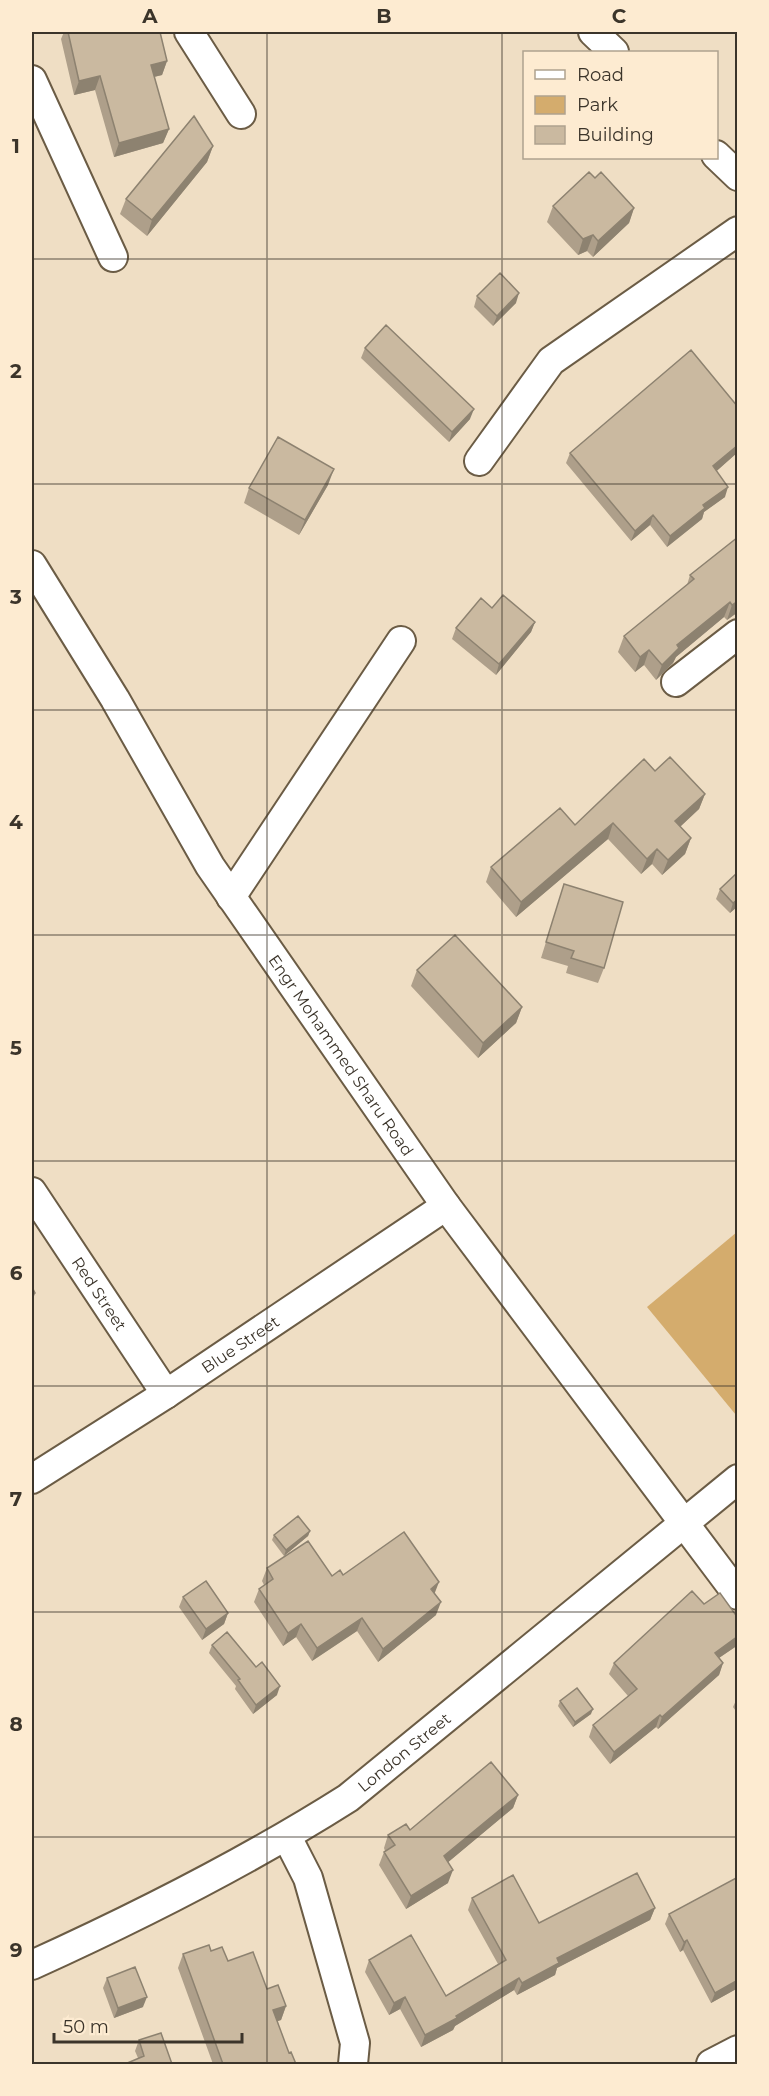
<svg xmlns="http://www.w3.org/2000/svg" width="769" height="2096" font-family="Montserrat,sans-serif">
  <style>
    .green { fill: #d4ac6d }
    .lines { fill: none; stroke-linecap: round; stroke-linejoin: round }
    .street-casing { stroke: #6b5c45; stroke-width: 32 }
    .street { stroke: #fff; stroke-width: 28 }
    .wall { fill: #ae9f8a }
    .shaded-wall { fill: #8d8270 }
    .building { fill: #cab9a0; stroke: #8d8270; stroke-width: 1.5 }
    .grid { fill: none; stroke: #3b342a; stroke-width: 1.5; stroke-opacity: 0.55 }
    .labels { text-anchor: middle; stroke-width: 4.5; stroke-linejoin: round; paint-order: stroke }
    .street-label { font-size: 16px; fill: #3b342a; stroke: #fdebd1 }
    .neatline { fill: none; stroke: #3b342a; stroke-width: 2 }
    .grid-label { font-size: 20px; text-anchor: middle; font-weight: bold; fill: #3b342a }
  </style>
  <rect width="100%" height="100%" fill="#efdec4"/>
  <path class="green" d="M737,1232L738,1414L736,1415L647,1307Z"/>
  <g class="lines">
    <g class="street-casing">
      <g id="street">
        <path d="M189,32L241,114"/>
        <path d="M593,32L614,52"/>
        <path d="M32,80L113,257"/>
        <path d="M716,155L738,176"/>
        <path d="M479,461L551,361L738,231"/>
        <path id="s1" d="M32,565L115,699L210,866L446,1206L738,1595"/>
        <path d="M676,682L738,634"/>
        <path d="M231,897L401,641"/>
        <path id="s2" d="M32,1192L166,1394"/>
        <path id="s3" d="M32,1479L166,1394L446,1206"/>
        <path d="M287,1837L308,1878L355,2043L353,2064"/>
        <path id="s4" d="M32,1965C140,1916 247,1862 348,1798L738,1479"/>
        <path d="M711,2064L738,2050"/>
      </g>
    </g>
    <use href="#street" class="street"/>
  </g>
  <path class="wall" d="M64,32H160L167,61L162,75L154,77L169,129L163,143L114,157L95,90L74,95L61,39Z
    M213,146L207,162L147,236L120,214L126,199Z
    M595,178L634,208L629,223L593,257L587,251L578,255L547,222L553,206Z
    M477,296L516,303L493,326L474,307Z
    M365,348L470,419L449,442L361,358Z
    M738,407V452L716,471L725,497L704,512L702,519L667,547L650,525L631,541L566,463L570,453Z
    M328,485L299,535L244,503L249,488Z
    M738,537V612L727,620L724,617L676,657L673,663L656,680L644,665L635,672L618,652L624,636L687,585L690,575Z
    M492,608L535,622L531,632L496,675L452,639L456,628Z
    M655,771L705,794L699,809L680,827L691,838L685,854L662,875L652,864L641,874L608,839L516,917L486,882L491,867L575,825Z
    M738,872V906L730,913L716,899L720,889Z
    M564,884L604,968L598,983L566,973L568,966L541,958Z
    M417,970L522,1007L516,1023L478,1058L411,986Z
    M310,1531L308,1536L284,1556L272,1540L274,1535Z
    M267,1568L332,1576L343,1575L435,1594L436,1615L378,1662L357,1631L312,1661L296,1637L283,1646L254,1602L259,1589L264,1585L262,1581Z
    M183,1597L228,1613L224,1624L202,1640L179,1607Z
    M704,1604L738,1618V1645L719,1658L723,1663L719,1675L658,1729L656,1727L610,1764L589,1737L593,1725L628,1696L609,1674L614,1663Z
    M212,1645L256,1667L277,1695L253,1714L235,1689L236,1686L209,1653Z
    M738,1696V1714L733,1707Z
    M560,1701L591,1714L573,1727L558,1706Z
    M518,1795L513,1808L448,1862V1883L406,1909L379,1865L384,1852L385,1851L384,1848L388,1835L410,1830Z
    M738,1877V1988L711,2003L683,1950L680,1952L665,1924L669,1914Z
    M472,1898L539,1923L655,1908L650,1920L557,1968L555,1975L517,1995L514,1990L455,2026L453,2030L421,2047L400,2009L389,2015L365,1972L369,1960L446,1996L498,1964L468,1910Z
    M211,1951L267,1989L286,2006L281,2020L277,2021L289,2053L296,2064H213L178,1968L183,1954Z
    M107,1978L143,2007L114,2018L103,1988Z
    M139,2040L172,2064L138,2058L135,2051Z"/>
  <path class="shaded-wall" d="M167,61L162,75L145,79L151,65Z
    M100,76L95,90L74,95L79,81Z
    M169,129L163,143L114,157L119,143Z
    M213,146L207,162L147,236L152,220Z
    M634,208L629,223L593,257L598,241Z
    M593,235L587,251L578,255L583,239Z
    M519,293L516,303L493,326L497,316Z
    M474,409L470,419L449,442L452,432Z
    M738,445V452L710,477L713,466Z
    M334,469L328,485L299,535L305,520Z
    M728,487L725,497L704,512L702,519L667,547L670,536L703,505Z
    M653,515L650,525L631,541L635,531Z
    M738,601V612L727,620L732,605Z
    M730,602L724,617L676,657L673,663L656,680L662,665L677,645Z
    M535,622L531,632L496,675L499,664Z
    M649,650L644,665L635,672L640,657Z
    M705,794L699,809L669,837L675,821Z
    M613,823L608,839L516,917L521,902Z
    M691,838L685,854L662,875L668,860Z
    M657,849L652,864L641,874L647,859Z
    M738,899V906L730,913L733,903Z
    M522,1007L516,1023L478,1058L483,1043Z
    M35,1293L32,1303V1295Z
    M310,1531L308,1536L284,1556L286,1550Z
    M439,1582L434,1595L431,1589Z
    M441,1602L436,1615L378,1662L383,1649Z
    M228,1613L224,1624L202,1640L206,1629Z
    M362,1618L357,1631L312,1661L317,1648Z
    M301,1624L296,1637L283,1646L288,1633Z
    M738,1636V1645L710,1664L715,1653Z
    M723,1663L719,1675L658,1729L662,1717Z
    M280,1686L277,1695L253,1714L256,1705Z
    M593,1709L591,1714L573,1727L575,1722Z
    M660,1715L656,1727L610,1764L614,1752Z
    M518,1795L513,1808L440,1869L444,1856Z
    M453,1870L448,1883L406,1909L411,1896Z
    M655,1908L650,1920L557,1968L555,1975L517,1995L522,1983L557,1958Z
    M687,1940L683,1950L680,1952L684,1942Z
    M519,1978L514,1990L455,2026L453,2030L421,2047L425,2035L456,2016Z
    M738,1980V1988L711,2003L715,1993Z
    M147,1997L143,2007L114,2018L118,2008Z
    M405,1997L400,2009L389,2015L394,2003Z
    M286,2006L281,2020L269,2024L273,2010Z"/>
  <path class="building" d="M68,32H160L167,61L151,65L169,129L119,143L100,76L79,81Z
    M194,116L213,146L152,220L126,199Z
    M589,172L595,178L601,172L634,208L598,241L593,235L583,239L553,206Z
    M500,273L519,293L497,316L477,296Z
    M386,325L474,409L452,432L365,348Z
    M691,350L738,407V445L713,466L728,487L703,505L705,508L670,536L653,515L635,531L570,453Z
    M278,437L334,469L305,520L249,488Z
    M738,537V601L732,605L730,602L677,645L679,648L662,665L649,650L640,657L624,636L694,579L690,575Z
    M503,595L535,622L499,664L456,628L481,598L492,608Z
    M670,757L705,794L675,821L691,838L668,860L657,849L647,859L613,823L521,902L491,867L560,808L575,825L644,759L655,771Z
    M738,872V899L733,903L720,889Z
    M564,884L623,902L604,968L571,958L574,951L546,942Z
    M455,935L522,1007L483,1043L417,970Z
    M32,1287L35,1293L32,1295Z
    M298,1516L310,1531L286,1550L274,1535Z
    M404,1532L439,1582L431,1589L441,1602L383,1649L362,1618L317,1648L301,1624L288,1633L259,1589L273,1579L267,1568L308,1541L332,1576L340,1570L343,1575Z
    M206,1581L228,1613L206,1629L183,1597Z
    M692,1591L704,1604L720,1593L738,1618V1636L715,1653L723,1663L662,1717L660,1715L614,1752L593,1725L637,1689L614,1663Z
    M227,1632L256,1667L262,1662L280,1686L256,1705L238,1680L240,1679L212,1645Z
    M577,1688L593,1709L575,1722L560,1701Z
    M491,1762L518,1795L444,1856L453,1870L411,1896L384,1852L395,1845L388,1835L406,1824L410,1830Z
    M637,1873L655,1908L557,1958L559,1963L522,1983L519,1978L456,2016L457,2018L425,2035L405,1997L394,2003L369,1960L411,1935L446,1996L506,1960L472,1898L513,1875L539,1923Z
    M738,1877V1980L715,1993L687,1940L684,1942L669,1914Z
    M209,1945L211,1951L222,1947L228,1961L253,1952L267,1989L278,1985L286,2006L273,2010L289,2053L291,2052L296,2064H223L183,1954Z
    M135,1967L147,1997L118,2008L107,1978Z
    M161,2033L172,2064H125L144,2056L139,2040Z"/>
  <path class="grid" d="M267,32V2064M502,32V2064M32,259H738M32,484H738M32,710H738M32,935H738M32,1161H738M32,1386H738M32,1612H738M32,1837H738"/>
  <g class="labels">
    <g class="street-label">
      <text dy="6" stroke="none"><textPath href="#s1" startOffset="580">Engr Mohammed Sharu Road</textPath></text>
      <text dy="6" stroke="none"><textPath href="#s2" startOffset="122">Red Street</textPath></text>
      <text dy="6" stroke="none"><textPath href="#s3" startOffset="248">Blue Street</textPath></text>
      <text dy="6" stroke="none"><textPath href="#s4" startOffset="430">London Street</textPath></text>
    </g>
  </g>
  <rect width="769" height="2096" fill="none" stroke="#fdebd1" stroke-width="66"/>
  <rect x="523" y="51" width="195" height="108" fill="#fdebd1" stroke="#afa28e" stroke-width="1.5"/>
  <rect x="535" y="70" width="30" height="9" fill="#ffffff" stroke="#afa28e" stroke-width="1.5"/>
  <text x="577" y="81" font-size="18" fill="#3b342a">Road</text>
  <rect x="535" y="96" width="30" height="18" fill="#d4ac6d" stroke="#afa28e" stroke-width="1.5"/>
  <text x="577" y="111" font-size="18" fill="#3b342a">Park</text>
  <rect x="535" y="126" width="30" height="18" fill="#cab9a0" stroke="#afa28e" stroke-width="1.5"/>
  <text x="577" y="141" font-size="18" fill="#3b342a">Building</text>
  <path d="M54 2033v9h188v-9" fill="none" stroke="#3b342a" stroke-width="3"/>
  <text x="63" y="2033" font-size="18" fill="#3b342a" stroke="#fdebd1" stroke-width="4.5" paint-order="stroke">50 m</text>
  <rect x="33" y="33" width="703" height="2030" class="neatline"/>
  <g class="grid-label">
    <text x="150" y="23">A</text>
    <text x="384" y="23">B</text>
    <text x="619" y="23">C</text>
    <text x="16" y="153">1</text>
    <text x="16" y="378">2</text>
    <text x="16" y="604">3</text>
    <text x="16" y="829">4</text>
    <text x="16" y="1055">5</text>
    <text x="16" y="1280">6</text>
    <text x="16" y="1506">7</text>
    <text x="16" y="1731">8</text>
    <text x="16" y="1957">9</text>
  </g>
</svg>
